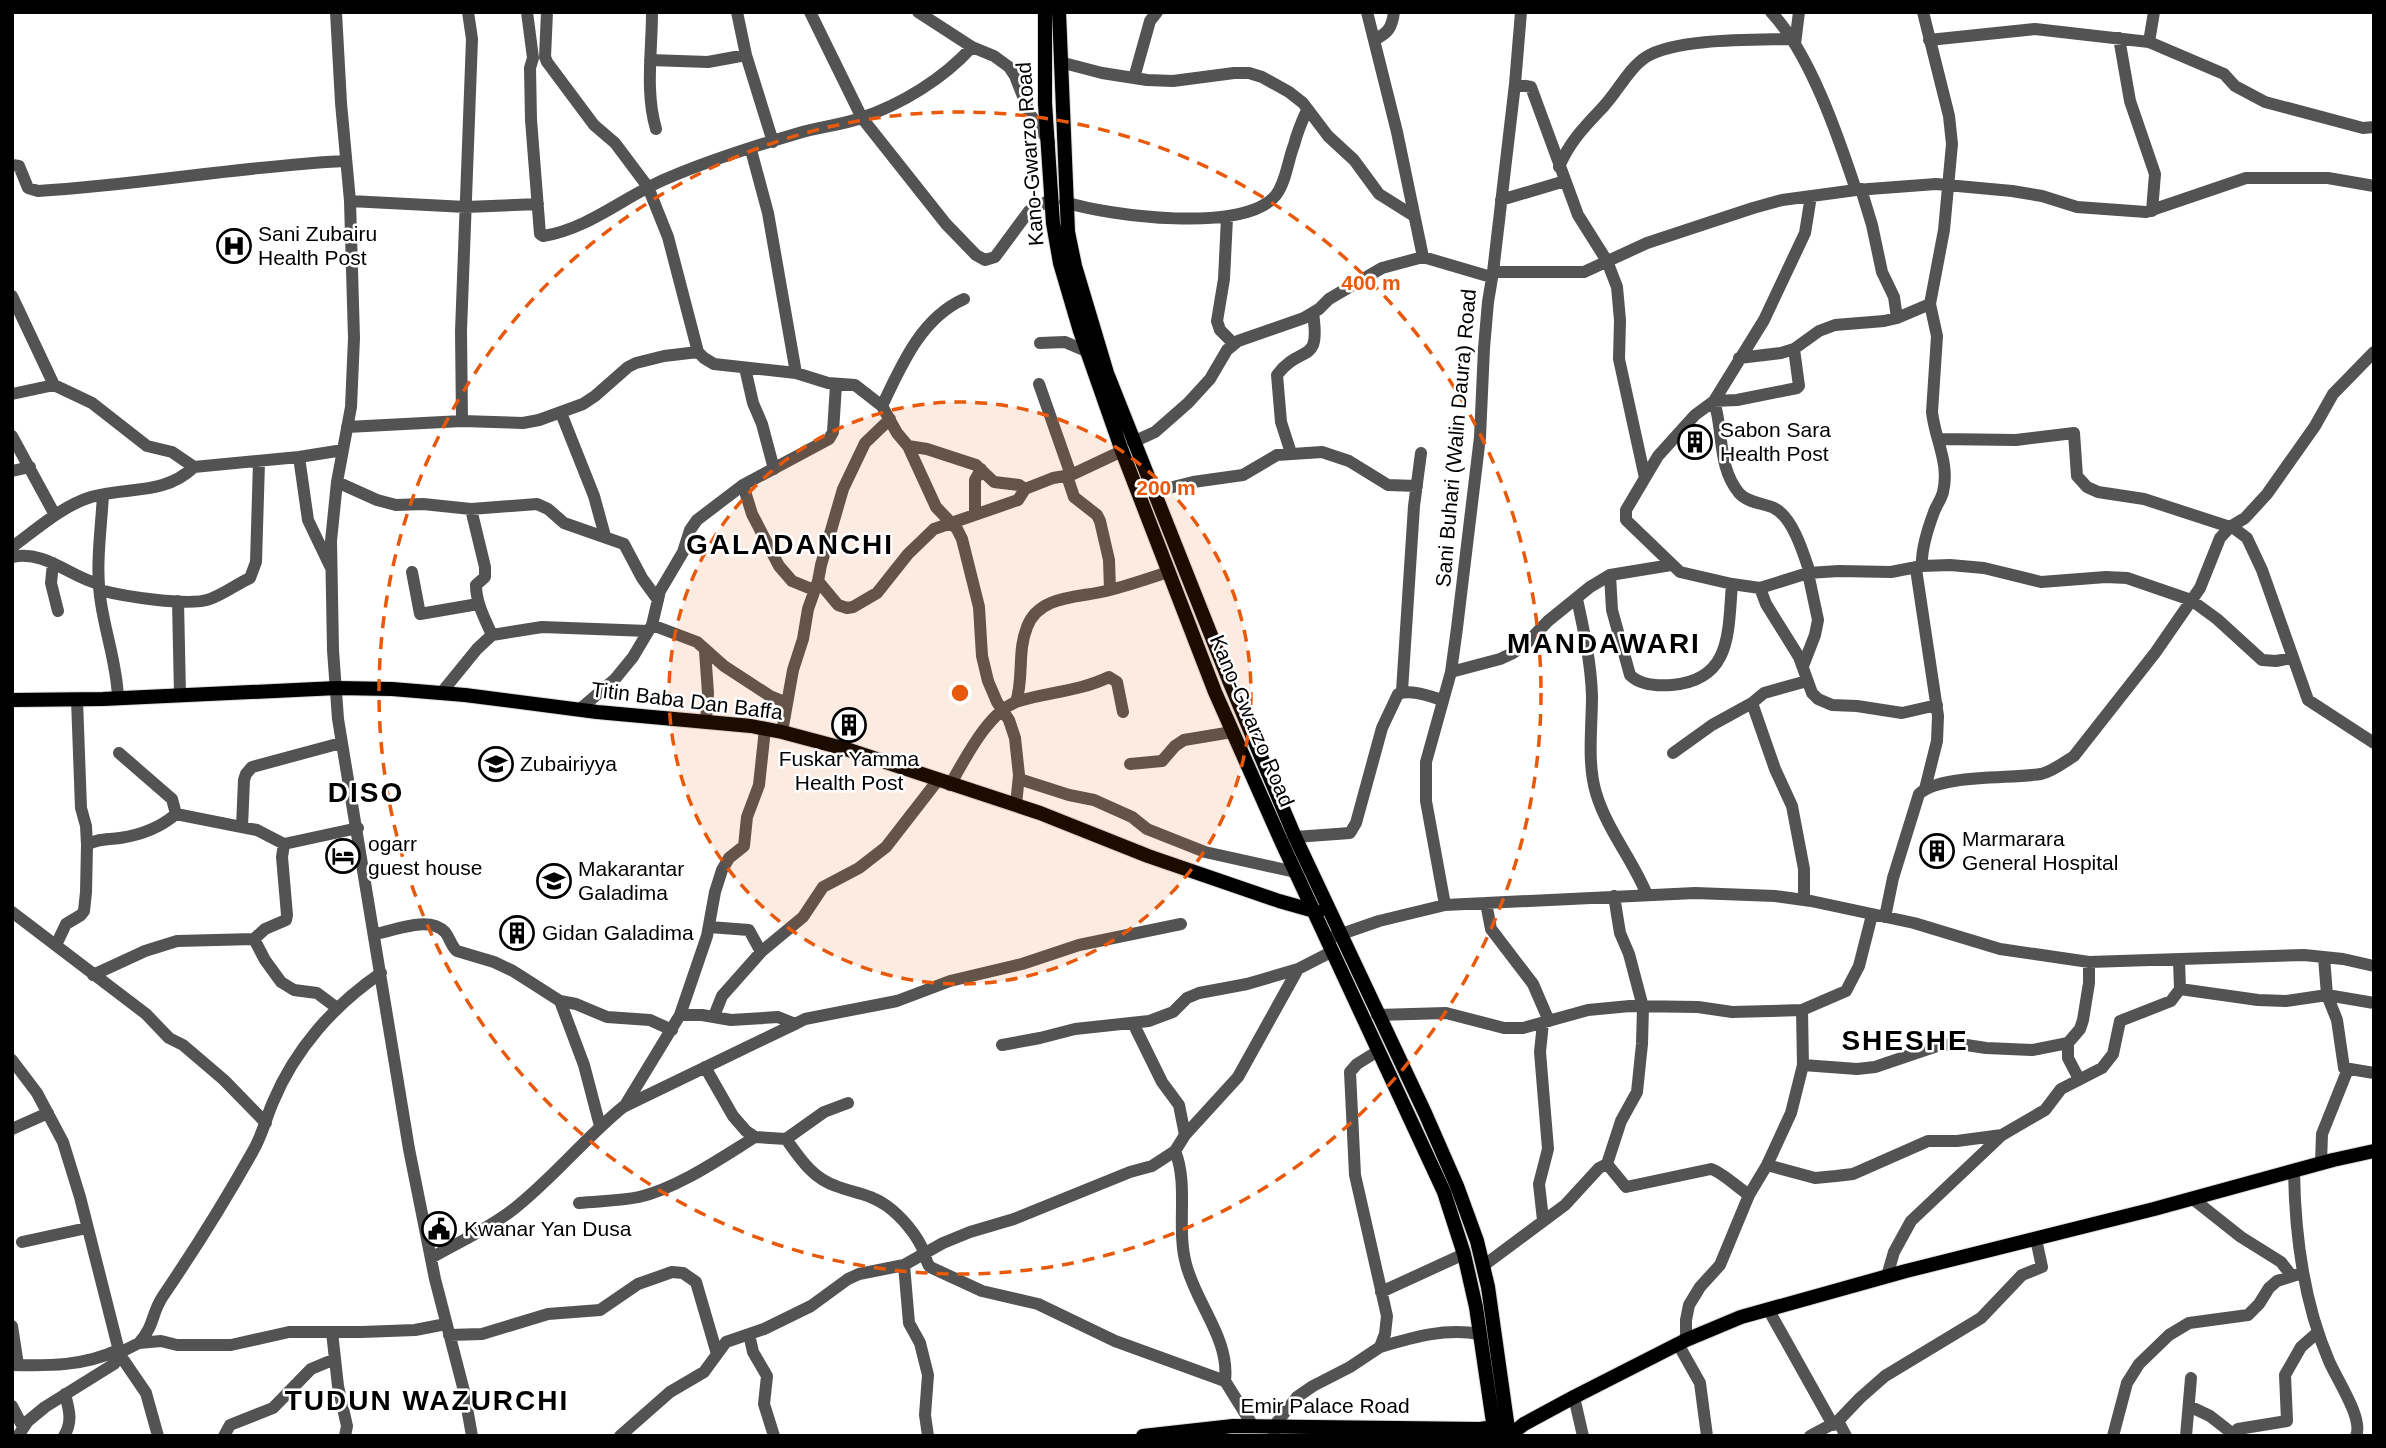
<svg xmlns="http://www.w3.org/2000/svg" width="2386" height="1448" font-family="Arial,sans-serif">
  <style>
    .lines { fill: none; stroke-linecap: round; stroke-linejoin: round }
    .major-casing { stroke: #dbdbdb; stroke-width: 16 }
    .minor { stroke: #535353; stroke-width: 12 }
    .major { stroke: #000; stroke-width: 14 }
    .ring { fill: none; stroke: #e8590c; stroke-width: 3.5; stroke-dasharray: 12 9 }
    .labels { text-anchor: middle; stroke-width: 5; stroke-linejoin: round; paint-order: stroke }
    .street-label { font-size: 21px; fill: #000; stroke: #fff }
    .poi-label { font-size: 21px; fill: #000; stroke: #fff; text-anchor: start }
    .district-label { font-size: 28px; font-weight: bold; letter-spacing: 2px; fill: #000; stroke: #fff }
    .centre { fill: #e8590c; stroke: #fff; stroke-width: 3.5 }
    .ring-label { font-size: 21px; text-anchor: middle; font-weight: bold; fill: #e8590c; stroke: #fff; stroke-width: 5; stroke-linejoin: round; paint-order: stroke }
  </style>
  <rect width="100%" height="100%" fill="#fff"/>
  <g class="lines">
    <g class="major-casing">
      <path id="major" d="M1045,12V103L1053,223L1060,263L1080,331L1122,451L1215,692L1282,843L1444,1192L1464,1254L1476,1307L1495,1436
        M1059,12L1068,232L1075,266L1107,373L1230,683L1295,837L1425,1113L1457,1186L1477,1241L1488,1287L1509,1436
        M12,700L103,699L337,688L392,689L465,695L597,712L751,726L782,732L846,749L1040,813L1148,856L1279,901L1318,912
        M1143,1436L1233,1426L1480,1429L1501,1426
        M1509,1436L1524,1424L1574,1397L1686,1340L1741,1317L1906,1271L2154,1209L2333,1160L2374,1151"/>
    </g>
    <path class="minor" d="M336,12L341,103L350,201L354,338L351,407L337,482L331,541L333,650L338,719L409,1149L435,1279L464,1391L472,1436
      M527,12L533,58L530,68L531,120L540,234L543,236C589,229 626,195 668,178C708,161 758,145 799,133C820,127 841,125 861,118C902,104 943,79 972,47
      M547,12L545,57L547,62L594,125L615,143L648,187L668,237L698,352
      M652,12C652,52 645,91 656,129
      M737,12L746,55L773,142
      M810,12L862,118L946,224L976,255L985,260L995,257L1029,211L1052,199
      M918,12L972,47L994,56L1009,67L1015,76L1030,114L1049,142
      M1367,12L1397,132L1423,257
      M1771,12C1810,53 1838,136 1856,190
      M2119,38L2130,101L2155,174L2152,211
      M1374,40C1388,33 1392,28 1394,12
      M1929,40L2035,29L2149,42L2224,74L2235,86L2265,102L2363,128L2374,127
      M2149,42L2154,12
      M1795,44L1799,12
      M650,60L708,62L746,55
      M1060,62L1102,73L1147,80L1173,81L1234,73H1249L1262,77L1289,92L1303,103L1328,136L1354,160L1379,194L1414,216
      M1134,78L1150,21L1157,12
      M1515,84L1531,87L1578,215L1607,261L1617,287L1620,320L1619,359L1645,478
      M751,150L768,213L796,373
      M12,165L19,166L28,188L38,191C141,185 242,166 345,161
      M1559,167C1569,142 1586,125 1604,106C1618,91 1629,68 1646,57C1676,38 1755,40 1791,39
      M1861,189L1872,225L1882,272L1894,297L1897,318
      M1811,196L1805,233L1764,320L1714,401L1695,415L1658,456L1626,510V520L1680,572L1732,584L1760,588L1808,573L1839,571L1891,572L1922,566L1950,565L1984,568L2041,582L2106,577L2127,578L2191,600L2217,619L2262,660L2276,661L2292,658
      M1501,200L1565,181
      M350,201L466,207L538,204
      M1065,202C1108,216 1245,234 1276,195C1286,182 1288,160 1294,145C1297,133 1302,121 1307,110
      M1227,218L1224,279L1217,321L1220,330L1234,344
      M1493,272H1584L1647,243L1753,208L1782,200L1856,190L1936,184L2012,191L2042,196L2077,207L2146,212L2246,178H2328L2374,186
      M12,296L54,385L92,403L147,446L172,452L194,467L299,457L343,450
      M1040,343L1065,342L1086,351
      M1794,349L1799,386L1797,388L1737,400L1714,401C1724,432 1717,466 1739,493C1748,503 1763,503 1774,508C1793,517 1804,555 1810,573
      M1739,358L1781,353L1794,349L1819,331L1835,325L1884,321L1897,318L1930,304
      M745,368L753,403L762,424L774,469
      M1039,384L1071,475
      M12,394L54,385
      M882,406C901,366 921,318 964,299
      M561,413L594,496L605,536
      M462,421L461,331L472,39L468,12
      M347,427L462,421L523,423L539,420L583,404L595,396L628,367L636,363L664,356L698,352L704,358L714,364L796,373L828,383L855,385L882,406L897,433L908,446L936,507L957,529L962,539L979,607L982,656L988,681L997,702L1009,720L1015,738L1019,775L1016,805
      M12,436L55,515
      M1939,439L2016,440L2074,433L2077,476L2087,487L2098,492L2144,499L2230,527
      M1133,442L1155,432L1188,403L1210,379L1227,350L1238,341L1304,318L1319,309L1329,299L1382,268L1423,257L1491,277
      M908,446L927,449L976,465L994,482L1019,485L1025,489
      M1291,453L1281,422L1277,375C1301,343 1321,367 1313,313
      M299,457L308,520L330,566
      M12,471L30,467
      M1067,476L1074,497L1097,515L1100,521L1109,560L1110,590
      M337,482L377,500L396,505L423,504L471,509L537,504L548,509L564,523L624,544L642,578L658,600
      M743,485L752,514L779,566L792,581L814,590
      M1153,492L1193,482L1243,475L1277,455L1322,452L1349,461L1388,485L1417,486
      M103,495C101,531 95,568 101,603C106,636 117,665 118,698
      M471,509L485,567V577L476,585C476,603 485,619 492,635
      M975,515V480L981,469
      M2231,526L2247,538L2262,570L2308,700L2374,743
      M12,547C37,529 62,506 91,497C129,486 163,496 194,467
      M12,557C46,550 68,576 99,584
      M53,563L51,583L58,611
      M1922,566C1921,550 1928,528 1934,512C1936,506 1941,500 1943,492C1950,463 1935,440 1932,412L1937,336L1930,304L1944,230L1952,144L1949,116L1923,12
      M1916,569L1938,716L1937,741L1925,789
      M412,572L420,614L478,604
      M1610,575L1612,610L1630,675C1640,685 1659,686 1672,685C1732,680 1728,632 1732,584
      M818,581L838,605L847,608L853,607L877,593L908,554L934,529L1018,500L1025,489L1053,478L1071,475L1122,451
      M1760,588L1766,604L1799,657L1812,693L1818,699L1832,705L1857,706L1902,713L1937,705
      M100,590C122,596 189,607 210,599C224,594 237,584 250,578L256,562L259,462
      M1577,599C1584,631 1591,663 1592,696C1592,728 1587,763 1596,793C1607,830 1633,860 1647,895
      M178,601L180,695
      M652,625L697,642L724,666L770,696L787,703
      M705,651L708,693L706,721
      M1803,666L1815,635L1818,620L1808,573
      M1451,672L1500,659L1513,653L1525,645L1548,621L1590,587L1610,575L1671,565
      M1402,691L1414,506L1421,453
      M442,692L477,649L492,635L542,627L648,631
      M1016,702C1024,678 1017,652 1027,627C1039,595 1078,598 1106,591C1127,586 1147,579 1168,572
      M1752,703L1775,769L1792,806L1804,869V900
      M579,710L615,679L633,657L652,625L660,591L683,552L690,530L697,520L743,485L829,439L833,432L836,385
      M782,732L793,670L803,639L808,609L818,581L821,565L843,489L865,443L890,419
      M119,753L172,799L176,814
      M1673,753L1712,725L1752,703L1764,693L1807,681
      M1130,764L1162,761L1175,746L1184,740L1232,732
      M1019,779L1069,795L1094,800L1132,817L1147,829L1205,852L1295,872
      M950,785C965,759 989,710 1019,701C1050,692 1080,691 1109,677L1117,682L1123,712
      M176,814L257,830L284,844L358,828
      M242,827L244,780L246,774L252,767L341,743
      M1295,837L1350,833L1356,823L1382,728L1398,694C1411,689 1429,696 1442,700
      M87,845C98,838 108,840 120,838C140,835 161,827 176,814
      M1486,903L1491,929L1533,984L1549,1021
      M1445,905L1426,801V762L1451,672L1457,628L1480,437L1484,348L1488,302L1493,272L1515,84L1521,12
      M12,912L146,1014L169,1038L183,1045L224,1080L266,1123
      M1885,917L1893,878L1919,794C1940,774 2012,779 2041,774C2053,771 2063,763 2074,756L2155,653L2200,588L2220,538L2230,527L2245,518L2267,494L2315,426L2333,394L2374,352
      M709,927L749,930L761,952
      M375,934C394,931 428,915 445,932C450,938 451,946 457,951L494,962L513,971L560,1001L576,1004L607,1017L650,1020L672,1030
      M254,939L265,960L281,982L294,990L317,993L337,1008
      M1327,939L1379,921L1445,905L1695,893L1775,896L1811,901L1914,923L2000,949L2089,962L2304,955L2343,959L2374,966
      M56,945L66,924L81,915L84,911L86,892L87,845L86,826L81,808L77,700
      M2324,957L2327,995L2337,1020L2344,1068L2374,1073
      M93,975L145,951L177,941L254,939L265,929L286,920L287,915L282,857L284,844
      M2180,989L2258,1000L2286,1001L2327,995L2374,1003
      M560,1001L584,1065L600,1126
      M680,1015H702L731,1020L778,1017L795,1024
      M1377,1015L1446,1013L1504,1028H1523L1588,1010L1630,1006L1698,1007L1732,1012L1802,1010
      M714,1016L722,996L761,952L803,917L823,887L859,868L886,847L938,780
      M1133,1023L1162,1082L1179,1105L1185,1135
      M1543,1023L1540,1052L1548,1149L1539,1184L1543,1220
      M2068,1043V1058L2079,1079
      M1002,1045L1040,1038L1075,1029L1149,1021L1173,1012L1187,998L1199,993L1247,984L1298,969L1333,951
      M12,1060L37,1093L63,1142L80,1197L120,1355L146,1393L158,1436
      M1803,1065L1857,1069L1875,1067L1940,1045L1960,1044L1986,1048L2032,1050L2068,1043L2080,1029L2083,1020L2089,983V962
      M705,1067L733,1116L746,1131L755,1137L786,1139L824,1112L848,1103
      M624,1107L680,1015L707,936L715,892L722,870L729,858L744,846L747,817L759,785L765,729
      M12,1129L48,1113
      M786,1139C800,1158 812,1178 836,1186C854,1193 871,1194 887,1206C902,1217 917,1235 924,1252C926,1258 926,1262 930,1267L982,1291L1038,1304L1115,1341L1225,1381L1253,1426
      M1175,1151C1189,1185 1176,1227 1186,1264C1196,1304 1230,1339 1225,1381
      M2321,1163L2322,1134L2348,1069
      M1607,1164L1626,1187L1711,1169C1722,1172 1738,1188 1749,1195
      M1767,1165L1815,1178L1836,1176L1853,1174L1928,1141H1957L2002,1135
      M2294,1171C2295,1236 2303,1301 2329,1361C2336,1378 2364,1419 2356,1436
      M2193,1199L2241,1237L2281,1262L2291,1275
      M579,1203C598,1201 620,1201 639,1197C678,1188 721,1158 755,1137
      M22,1242L87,1228
      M431,1258C459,1242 490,1228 515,1208C554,1177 585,1138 623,1107L795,1024L805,1019L897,1001L950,981L1022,964L1079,945L1181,924
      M904,1265L909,1323L920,1343L928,1375L925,1415L928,1436
      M1483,1266L1565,1205L1599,1168L1607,1164L1621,1121L1637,1092L1642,1044L1643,1007L1629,954L1620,933L1614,896
      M1887,1276L1894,1252L1911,1221L2002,1135L2045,1110L2061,1089L2102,1068L2113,1054L2120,1021L2171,1001L2180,989L2179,960
      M1381,1292L1464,1254
      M1768,1309L1833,1425
      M12,1326L18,1365
      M332,1332L338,1386L347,1426L345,1436
      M749,1334L753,1352L767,1376L764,1404L774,1436
      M449,1335L482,1334L548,1314L600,1310L638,1284L672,1272L683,1273L696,1282L717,1354
      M1686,1340V1320L1689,1305L1700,1287L1720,1265L1749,1195L1767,1165L1791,1113L1803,1065L1802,1010L1846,991L1859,966L1872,915
      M139,1343C155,1325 151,1314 163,1296C195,1249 225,1201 253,1151C262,1136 266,1118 273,1102C295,1049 334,1005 381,973
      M1678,1344L1700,1383L1707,1436
      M1380,1347C1414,1337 1444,1328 1480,1334
      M12,1365C49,1366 84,1366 118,1350
      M1574,1397L1583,1436
      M12,1406L23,1427
      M2189,1406L2210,1416L2233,1434
      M1838,1421L1846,1436
      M18,1436L28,1421L45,1407L114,1364L123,1351L139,1343L161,1341L177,1345H231L289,1332H362L415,1330L446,1324
      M64,1436C73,1422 69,1409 65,1394
      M224,1436L230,1425L273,1408L311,1369L335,1359
      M620,1436L670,1392L704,1372L726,1342L764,1329L811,1306L848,1279L859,1274L904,1265L943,1243L970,1232L1014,1219L1130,1172L1152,1166L1175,1151L1185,1135L1238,1077L1298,969
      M1274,1436V1426L1297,1397L1313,1386L1350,1367L1380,1347L1385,1334L1387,1316L1355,1175L1350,1072L1357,1064L1378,1051
      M1810,1436L1838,1421L1860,1398L1885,1376L1981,1318L2022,1275L2042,1267L2036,1239
      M2113,1436L2127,1383L2139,1364L2169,1335L2189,1323L2248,1315L2259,1304L2269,1288L2277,1281L2302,1273
      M2186,1436L2191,1378
      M2232,1436L2238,1429L2287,1421L2285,1375L2301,1347L2318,1332"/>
    <use href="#major" class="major"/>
  </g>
  <circle cx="960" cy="693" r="291" fill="#e8590c" fill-opacity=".12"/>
  <g class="ring">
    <circle cx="960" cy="693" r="291"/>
    <circle cx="960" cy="693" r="581"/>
  </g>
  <defs>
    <g id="hospital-ring" transform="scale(1.75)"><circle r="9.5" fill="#fff" stroke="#000" stroke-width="1.5"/><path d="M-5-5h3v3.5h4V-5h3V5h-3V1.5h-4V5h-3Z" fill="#000"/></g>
    <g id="building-ring" transform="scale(1.75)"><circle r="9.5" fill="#fff" stroke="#000" stroke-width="1.5"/><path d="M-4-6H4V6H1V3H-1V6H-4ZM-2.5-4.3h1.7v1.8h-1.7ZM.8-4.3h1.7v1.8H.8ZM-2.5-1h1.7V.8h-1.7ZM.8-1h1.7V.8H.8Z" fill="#000"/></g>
    <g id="school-ring" transform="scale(1.75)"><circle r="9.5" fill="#fff" stroke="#000" stroke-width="1.5"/><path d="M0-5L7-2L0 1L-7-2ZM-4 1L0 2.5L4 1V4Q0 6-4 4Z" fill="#000"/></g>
    <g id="hotel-ring" transform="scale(1.75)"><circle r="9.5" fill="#fff" stroke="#000" stroke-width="1.5"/><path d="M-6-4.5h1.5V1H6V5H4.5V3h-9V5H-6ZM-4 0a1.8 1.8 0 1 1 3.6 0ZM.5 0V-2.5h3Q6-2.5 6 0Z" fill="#000"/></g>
    <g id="civic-ring" transform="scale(1.75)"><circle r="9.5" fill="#fff" stroke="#000" stroke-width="1.5"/><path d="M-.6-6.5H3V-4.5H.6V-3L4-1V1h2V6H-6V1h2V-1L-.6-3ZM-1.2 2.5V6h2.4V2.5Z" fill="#000"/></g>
  </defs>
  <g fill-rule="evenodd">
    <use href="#hospital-ring" x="234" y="246"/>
    <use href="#building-ring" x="1695" y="442"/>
    <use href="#building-ring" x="849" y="725"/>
    <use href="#school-ring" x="496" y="764"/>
    <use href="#building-ring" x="1937" y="851"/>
    <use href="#hotel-ring" x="343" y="856"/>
    <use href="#school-ring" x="554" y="881"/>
    <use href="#building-ring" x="517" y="933"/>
    <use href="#civic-ring" x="439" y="1229"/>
  </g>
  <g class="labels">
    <g class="street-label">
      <text transform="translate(1030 154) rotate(-94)" y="7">Kano-Gwarzo Road</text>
      <text transform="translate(1456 438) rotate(-85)" y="7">Sani Buhari (Walin Daura) Road</text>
      <text transform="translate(687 701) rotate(7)" y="7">Titin Baba Dan Baffa</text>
      <text transform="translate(1252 721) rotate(67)" y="7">Kano-Gwarzo Road</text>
      <text x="1325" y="1413">Emir Palace Road</text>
    </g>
    <g class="poi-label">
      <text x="258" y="241">Sani Zubairu<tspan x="258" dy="24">Health Post</tspan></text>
      <text x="1720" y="437">Sabon Sara<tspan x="1720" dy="24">Health Post</tspan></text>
      <text x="849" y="766" text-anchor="middle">Fuskar Yamma<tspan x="849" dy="24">Health Post</tspan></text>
      <text x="520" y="771">Zubairiyya</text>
      <text x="1962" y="846">Marmarara<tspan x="1962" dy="24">General Hospital</tspan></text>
      <text x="368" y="851">ogarr<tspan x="368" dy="24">guest house</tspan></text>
      <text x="578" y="876">Makarantar<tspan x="578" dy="24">Galadima</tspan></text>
      <text x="542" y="940">Gidan Galadima</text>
      <text x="464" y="1236">Kwanar Yan Dusa</text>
    </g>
    <g class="district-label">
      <text x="790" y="554">GALADANCHI</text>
      <text x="1604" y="653">MANDAWARI</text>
      <text x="366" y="802">DISO</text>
      <text x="1905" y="1050">SHESHE</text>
      <text x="427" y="1410">TUDUN WAZURCHI</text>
    </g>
  </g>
  <circle cx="960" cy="693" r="10" class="centre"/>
  <g class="ring-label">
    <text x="1371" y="290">400 m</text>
    <text x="1166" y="495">200 m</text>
  </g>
  <rect width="2386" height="1448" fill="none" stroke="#000000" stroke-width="28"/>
</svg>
